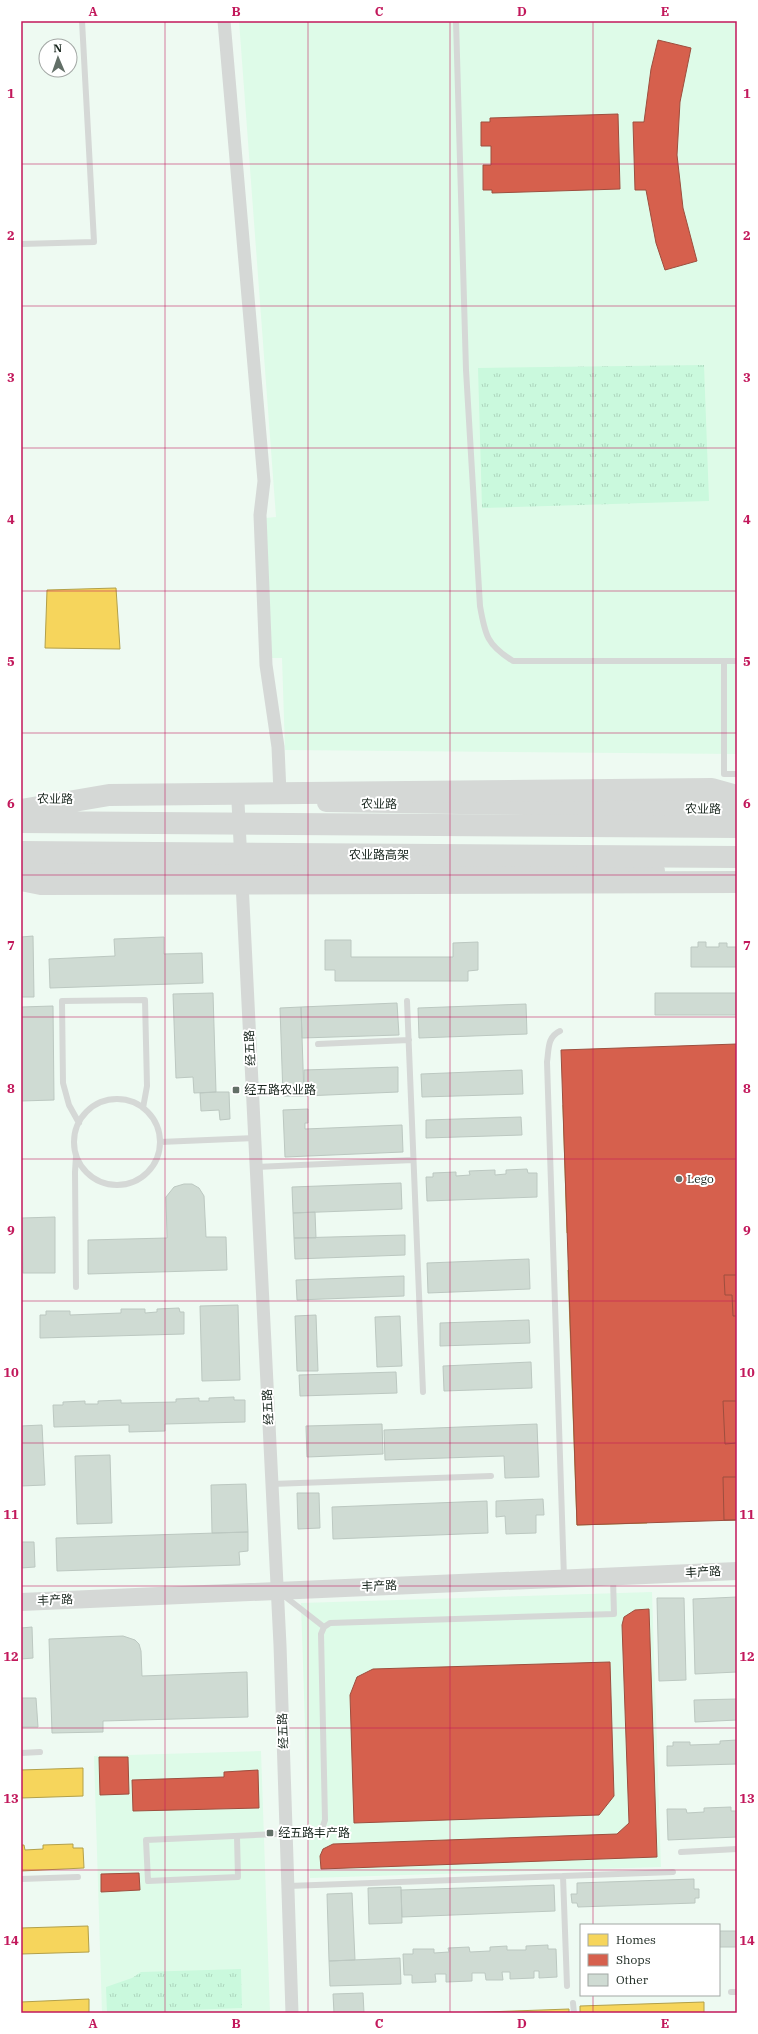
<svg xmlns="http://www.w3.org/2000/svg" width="758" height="2034" font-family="'IBM Plex Serif','Noto Sans SC',serif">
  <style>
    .built { fill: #defbe8 }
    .grass { fill: url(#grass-tufts) }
    .homes { fill: #f6d55c; stroke: #b3a049 }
    .shops { fill: #d6604d; stroke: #9d4e3e }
    .building { fill: #cfdbd3; stroke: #bcc8c1 }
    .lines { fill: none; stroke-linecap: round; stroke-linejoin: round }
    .lane { stroke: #d5d8d6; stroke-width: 6 }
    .street { stroke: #d5d8d6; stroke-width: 13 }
    .secondary { stroke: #d5d8d6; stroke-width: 18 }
    .highway { stroke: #d5d8d6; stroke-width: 22 }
    .grid { fill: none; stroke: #c2185b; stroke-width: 1; stroke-opacity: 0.55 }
    .poi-dot { fill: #626f67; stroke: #fff; stroke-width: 1.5 }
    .labels { text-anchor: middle; stroke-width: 4; stroke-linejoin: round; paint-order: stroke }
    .street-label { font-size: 12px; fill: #17241c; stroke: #fff }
    .poi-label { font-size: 12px; fill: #17241c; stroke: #fff; text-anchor: start }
    .neatline { fill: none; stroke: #c2185b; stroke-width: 1.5 }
    .grid-label { font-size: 13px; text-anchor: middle; font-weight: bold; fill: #c2185b }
  </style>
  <defs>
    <pattern id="grass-tufts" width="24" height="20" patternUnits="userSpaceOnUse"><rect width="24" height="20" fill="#caf9dd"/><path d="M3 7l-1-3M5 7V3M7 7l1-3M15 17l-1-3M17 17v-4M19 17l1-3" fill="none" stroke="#add5bd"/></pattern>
  </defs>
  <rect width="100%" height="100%" fill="#eefaf2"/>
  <path class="built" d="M239,21H737V754L285,750L282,658H271L265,518L276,517Z
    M652,1592L661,1867L310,1878L301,1603Z
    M261,1751L270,2013H102L94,1756Z"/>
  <path class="grass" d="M704,365L709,501L482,508L478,368Z
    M241,1969L242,2008L107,2013L106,1987L132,1978L141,1972Z"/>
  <path class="homes" d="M116,588L120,649L45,648L47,590Z
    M604,1093V1103L634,1102L638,1230L567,1233L563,1105L581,1104V1094Z
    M638,1268L647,1523L577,1525L568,1270Z
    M83,1768V1796L21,1798V1770Z
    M73,1844V1848H83L84,1868L21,1871V1845H24L25,1850L43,1849V1845Z
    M88,1926L89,1952L21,1954V1928Z
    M89,1999V2013H21V2002Z
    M704,2002V2013H580V2006Z
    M569,2009V2013H459Z"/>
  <path class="shops" d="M658,40L691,48L680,102L677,155L683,208L697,261L665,270L656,243L646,190H635L633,122H644L651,69Z
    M618,114L620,189L492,193V190H483V165H491V146H481V122H490V118Z
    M737,1044V1520L577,1525L561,1050Z
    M724,1275H737V1316H733L732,1295H725Z
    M723,1401H737V1443L725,1444Z
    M723,1477H737V1520H724Z
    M649,1609L657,1857L321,1869L320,1856L323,1849L333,1844L617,1834L629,1823L622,1625L624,1617L635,1610Z
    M610,1662L614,1796L599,1815L354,1823L350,1695L357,1677L373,1669Z
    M99,1757H128L129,1794L100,1795Z
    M258,1770L259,1808L133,1811L132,1780L224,1777V1772Z
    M139,1873L140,1890L101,1892V1874Z"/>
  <path class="building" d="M33,936L34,997H21V937Z
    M164,937V954L202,953L203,983L50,988L49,959L115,956L114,939Z
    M325,940H351V957H453V943L478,942V970L468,971V981H335V970H325Z
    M698,942H706V947H719V943H727V947H737V967H691V947H698Z
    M213,993L216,1092L194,1093L193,1077L176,1078L173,994Z
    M655,993H737V1015H655Z
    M397,1003L399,1035L302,1038L301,1007Z
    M526,1004L527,1034L419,1038L418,1008Z
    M53,1006L54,1100L21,1101V1007Z
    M301,1007L304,1096H283L280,1008Z
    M398,1067V1092L304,1096V1070Z
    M522,1070L523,1094L422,1097L421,1074Z
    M216,1092H229L230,1119L220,1120L219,1110L201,1111L200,1093Z
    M308,1109V1123H305V1129L402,1125L403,1152L285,1157L283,1110Z
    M521,1117L522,1135L426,1138V1120Z
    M527,1169L528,1173H537V1197L427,1201L426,1177H433V1173L456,1172V1176L470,1175L469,1171L495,1170V1175L506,1174V1170Z
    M401,1183L402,1209L293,1213L292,1187Z
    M184,1184H192L199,1188L204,1196L206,1237H226L227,1270L88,1274V1240L167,1238L166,1197L174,1187Z
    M315,1212L316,1238H294L293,1213Z
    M55,1217V1273H23L22,1218Z
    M405,1235V1255L295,1259L294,1238Z
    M529,1259L530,1289L428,1293L427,1263Z
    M404,1276V1296L297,1300L296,1280Z
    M238,1305L240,1380L202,1381L200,1306Z
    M179,1308L180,1312H184V1334L40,1338V1315H46V1311H70V1315L121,1313V1309H145V1313L157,1312V1309Z
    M316,1315L318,1371H297L295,1316Z
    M400,1316L402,1366L377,1367L375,1317Z
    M529,1320L530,1343L440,1346V1323Z
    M531,1362L532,1388L444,1391L443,1366Z
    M396,1372L397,1393L300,1396L299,1375Z
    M234,1397V1400H245V1422L165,1424V1431L129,1432V1425L54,1427L53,1405H63V1402L85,1401V1404H98V1401L121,1400V1403H128L176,1402V1399L199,1398V1401H209V1398Z
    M382,1424L383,1454L307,1457L306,1426Z
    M537,1424L539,1477L505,1478L504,1456L385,1460L384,1430Z
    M42,1425L45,1485L21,1486V1426Z
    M110,1455L112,1523L77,1524L75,1456Z
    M246,1484L248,1532L212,1533L211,1485Z
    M297,1493H319L320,1528L298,1529Z
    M543,1499L544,1515H536V1533L506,1534L505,1516L496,1517V1501Z
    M487,1501L488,1533L333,1539L332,1507Z
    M248,1532V1551L239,1552L240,1565L57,1571L56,1538Z
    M21,1542H34L35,1567L21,1568Z
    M737,1597V1672L695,1674L693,1599Z
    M657,1598H684L686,1680L659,1681Z
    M32,1627L33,1658L21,1659V1628Z
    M123,1636L135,1640L139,1644L141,1651L142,1676L247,1672L248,1717L103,1721V1732L52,1733L49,1639Z
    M21,1698H36L38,1727H21Z
    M737,1699V1720L695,1722L694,1700Z
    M737,1740V1764L667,1766V1746H673V1742H690V1745L720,1744V1741Z
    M731,1807V1811H737V1837L668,1840L667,1809H686L687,1813L704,1812V1808Z
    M694,1879V1889H699V1898H695V1903L578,1907L577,1903H572L571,1894H577V1883Z
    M554,1885L555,1911L402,1917L401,1890Z
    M401,1887L402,1923L369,1924L368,1888Z
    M352,1893L355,1960L329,1961L327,1894Z
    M719,1931H737V1947H719Z
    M548,1945V1949H556L557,1977L539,1978V1971H534V1978L510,1979V1972H502L503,1980H486L485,1973H472V1981L446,1982V1974H435L436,1982L412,1983V1975H404L403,1954H413V1949H434V1953L449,1952L448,1948L469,1947L470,1952L490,1951V1947L507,1946V1950H526V1946Z
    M400,1958L401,1984L330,1986L329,1961Z
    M363,1993L364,2013H334L333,1994Z"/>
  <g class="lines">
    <path class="lane" d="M456,21L466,370L480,606C485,635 487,645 513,661H737
      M21,244L94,242L82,21
      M724,661V774H737
      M407,1001L423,1392
      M560,1031C547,1037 549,1049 547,1062L564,1578
      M318,1044L409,1040
      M74 1142a43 43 0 1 1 86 0a43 43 0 1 1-86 0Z
      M79,1123L69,1105L63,1083L62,1001L145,1000L147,1086L143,1108
      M160,1142L255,1138
      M256,1167L413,1160
      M76,1287L75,1172L76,1156
      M272,1484L491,1476
      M283,1595L324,1627
      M21,1753L40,1752
      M237,1837L238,1877L148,1881L146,1840L321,1832L325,1820L321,1634L324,1627L330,1623L614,1614L613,1578
      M681,1852L737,1849
      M563,1876L567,1986
      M21,1879L78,1877
      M288,1886L673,1872
      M731,1992H737
      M573,2003L574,2013"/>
    <path class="street" d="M224,21L264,481L260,515L266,665L278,747L280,793
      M238,802L280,1645L292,2013"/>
    <path class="secondary" d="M326,803L737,809
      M21,870L656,871
      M21,1602L737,1571"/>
    <path class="highway" d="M21,810L109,795L712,789L737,796
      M21,822L737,827
      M21,852L737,857
      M21,880L41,884L737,882"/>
  </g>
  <path class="grid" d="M165,21V2013M308,21V2013M450,21V2013M593,21V1925M21,164H737M21,306H737M21,448H737M21,591H737M21,733H737M21,875H737M21,1017H737M21,1159H737M21,1301H737M21,1443H737M21,1586H737M21,1728H737M21,1870H737M593,1995V2013"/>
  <g class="poi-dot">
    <rect x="232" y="1086" width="8" height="8" rx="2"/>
    <circle cx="679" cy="1179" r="4"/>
    <rect x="266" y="1829" width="8" height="8" rx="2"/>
  </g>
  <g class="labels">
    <g class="street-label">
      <text transform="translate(55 799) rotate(1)" y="4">农业路</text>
      <text transform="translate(379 804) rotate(1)" y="4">农业路</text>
      <text transform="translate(703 809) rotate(1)" y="4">农业路</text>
      <text x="379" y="859">农业路高架</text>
      <text transform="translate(250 1048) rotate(-93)" y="4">经五路</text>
      <text transform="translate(268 1407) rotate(-93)" y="4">经五路</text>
      <text transform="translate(703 1572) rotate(-3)" y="4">丰产路</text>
      <text transform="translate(379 1586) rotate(-2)" y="4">丰产路</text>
      <text transform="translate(55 1600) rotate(-2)" y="4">丰产路</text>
      <text transform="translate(283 1731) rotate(-92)" y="4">经五路</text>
    </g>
    <g class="poi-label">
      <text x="244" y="1094">经五路农业路</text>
      <text x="687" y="1183">Lego</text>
      <text x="278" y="1837">经五路丰产路</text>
    </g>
  </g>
  <rect width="758" height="2034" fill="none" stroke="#ffffff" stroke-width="44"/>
  <rect x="580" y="1924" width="140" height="72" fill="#ffffff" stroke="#a2a7a4"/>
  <rect x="588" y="1934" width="20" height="12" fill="#f6d55c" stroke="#a2a7a4"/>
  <text x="616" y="1944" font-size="12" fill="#17241c">Homes</text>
  <rect x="588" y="1954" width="20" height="12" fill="#d6604d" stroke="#a2a7a4"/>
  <text x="616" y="1964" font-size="12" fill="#17241c">Shops</text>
  <rect x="588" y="1974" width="20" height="12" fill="#cfdbd3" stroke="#a2a7a4"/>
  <text x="616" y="1984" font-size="12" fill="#17241c">Other</text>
  <g transform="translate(58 58) rotate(358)"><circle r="19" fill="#ffffff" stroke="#a2a7a4"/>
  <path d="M0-3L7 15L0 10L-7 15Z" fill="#626f67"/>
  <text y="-6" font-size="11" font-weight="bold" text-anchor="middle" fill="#17241c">N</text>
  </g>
  <rect x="22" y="22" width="714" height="1990" class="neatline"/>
  <g class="grid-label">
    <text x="93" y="16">A</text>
    <text x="236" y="16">B</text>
    <text x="379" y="16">C</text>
    <text x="522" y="16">D</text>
    <text x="665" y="16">E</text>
    <text x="11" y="98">1</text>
    <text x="747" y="98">1</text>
    <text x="11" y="240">2</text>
    <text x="747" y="240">2</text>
    <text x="11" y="382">3</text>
    <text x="747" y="382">3</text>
    <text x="11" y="524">4</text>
    <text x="747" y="524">4</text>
    <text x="11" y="666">5</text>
    <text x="747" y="666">5</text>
    <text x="11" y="808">6</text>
    <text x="747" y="808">6</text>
    <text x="11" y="950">7</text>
    <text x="747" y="950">7</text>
    <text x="11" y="1093">8</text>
    <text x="747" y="1093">8</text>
    <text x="11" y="1235">9</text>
    <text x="747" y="1235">9</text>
    <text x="11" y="1377">10</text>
    <text x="747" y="1377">10</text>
    <text x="11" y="1519">11</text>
    <text x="747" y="1519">11</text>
    <text x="11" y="1661">12</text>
    <text x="747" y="1661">12</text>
    <text x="11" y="1803">13</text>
    <text x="747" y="1803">13</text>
    <text x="11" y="1945">14</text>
    <text x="747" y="1945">14</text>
    <text x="93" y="2028">A</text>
    <text x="236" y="2028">B</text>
    <text x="379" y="2028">C</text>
    <text x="522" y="2028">D</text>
    <text x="665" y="2028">E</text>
  </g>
</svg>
